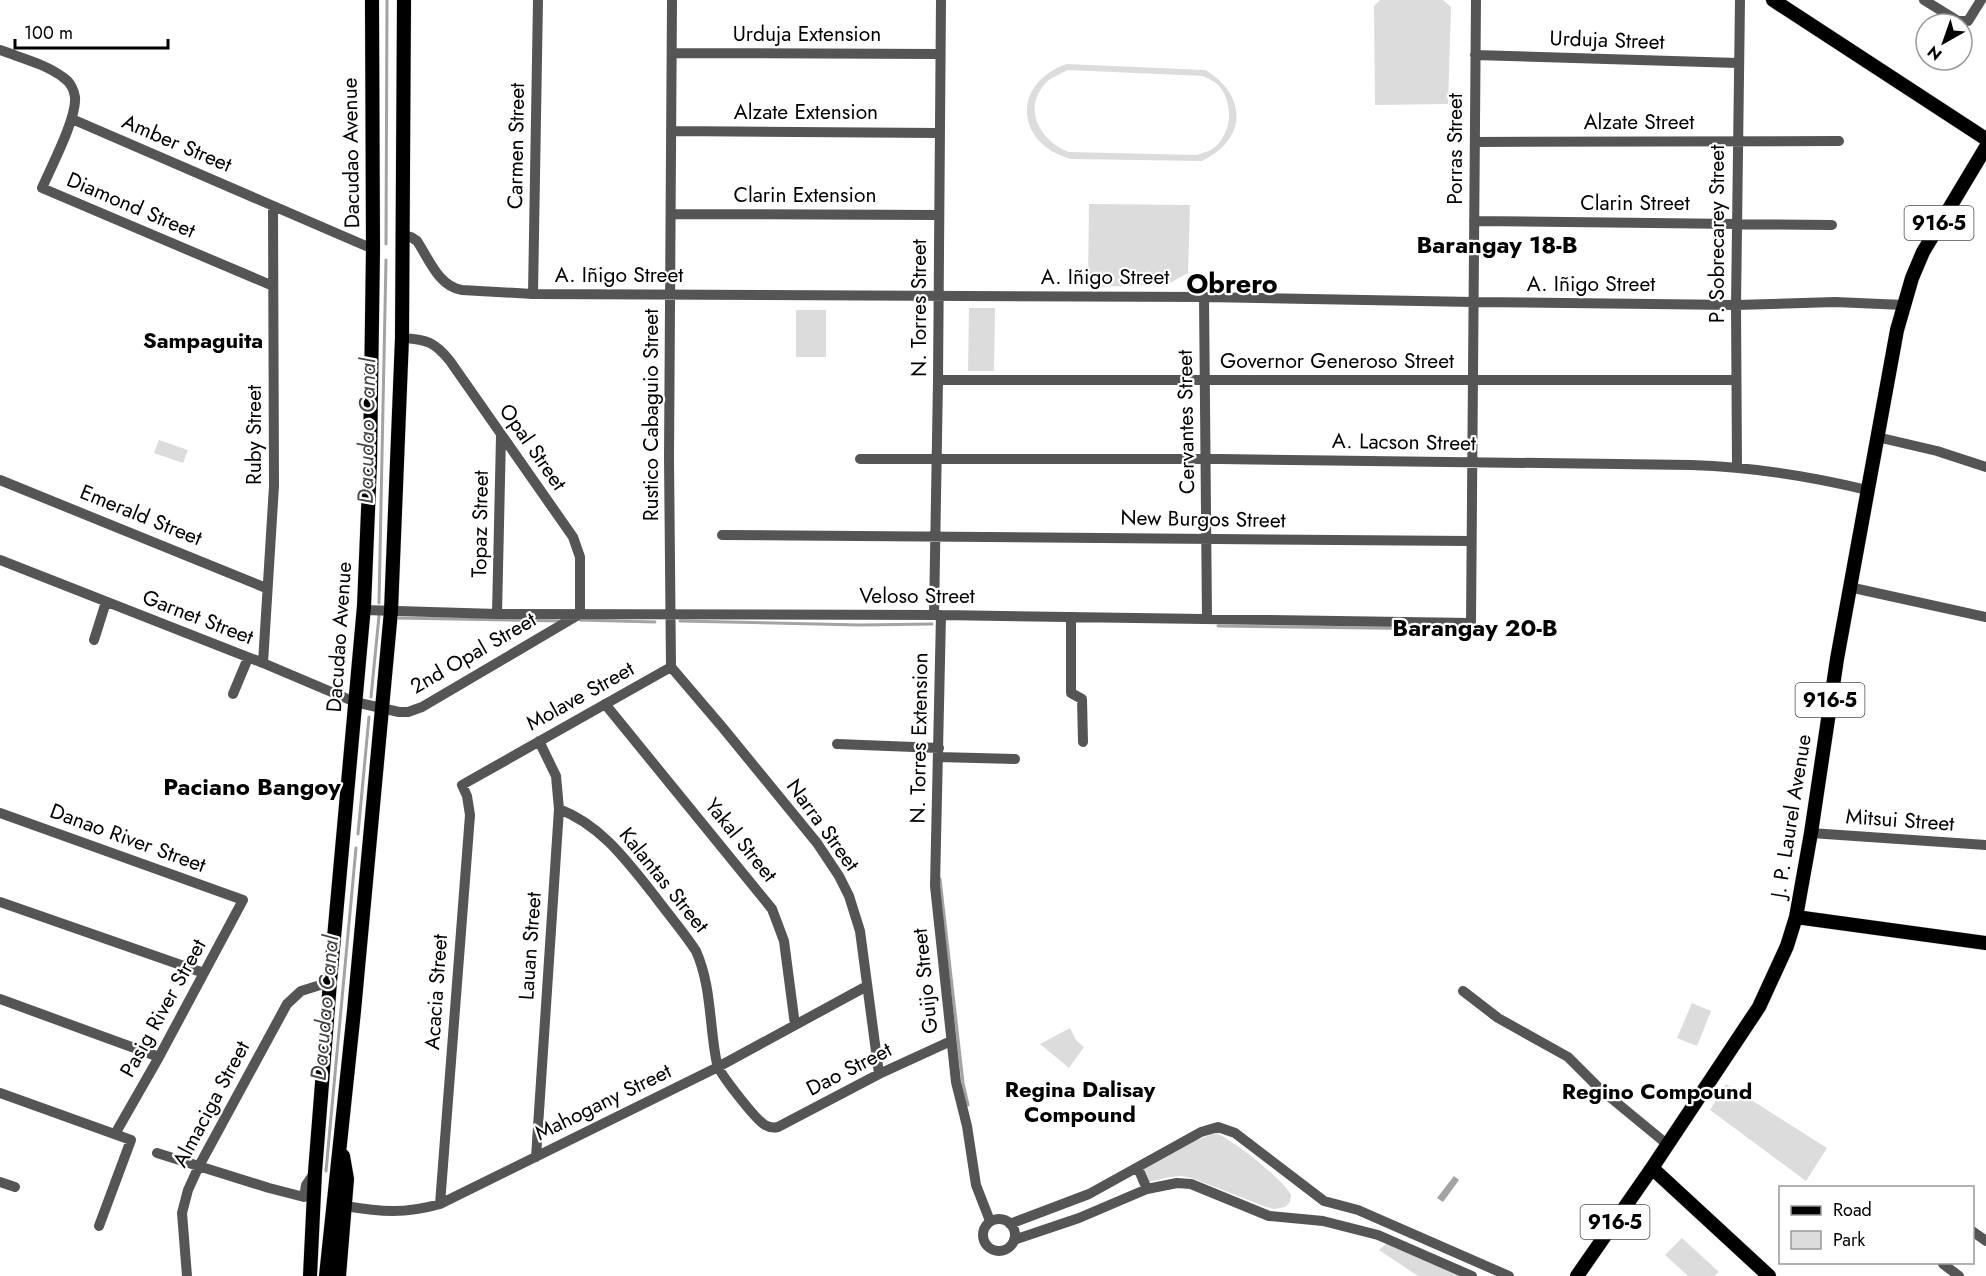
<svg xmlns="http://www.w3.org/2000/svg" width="1986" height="1276" font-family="Jost,sans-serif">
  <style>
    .green { fill: #dcdcdc; fill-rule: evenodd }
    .water { fill: #a3a3a3 }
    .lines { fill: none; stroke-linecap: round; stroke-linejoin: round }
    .stream { stroke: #a3a3a3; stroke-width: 3 }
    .major-casing { stroke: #dbdbdb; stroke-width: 15 }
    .minor { stroke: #555; stroke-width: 10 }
    .major { stroke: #000; stroke-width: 14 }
    .labels { text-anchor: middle; stroke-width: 4.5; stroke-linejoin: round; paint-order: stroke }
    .shield { fill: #fff; stroke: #4c4c4c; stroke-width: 1.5 }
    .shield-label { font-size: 20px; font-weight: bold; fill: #000 }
    .street-label { font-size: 21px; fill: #000; stroke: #fff }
    .neighbourhood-label { font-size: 22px; font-weight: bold; fill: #000; stroke: #fff }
    .water-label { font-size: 22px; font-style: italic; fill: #444; stroke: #fff }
    .quarter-label { font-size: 24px; font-weight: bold; fill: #000; stroke: #fff }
    .district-label { font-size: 27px; font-weight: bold; fill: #000; stroke: #fff }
  </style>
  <rect width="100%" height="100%" fill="#fff"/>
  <path class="green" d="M1380,0H1443L1451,7L1448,104L1375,105L1374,6Z
    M1067,64L1205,70C1248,95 1247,140 1202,161L1071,159C1015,144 1011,83 1067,64ZM1068,70L1203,76C1207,78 1212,80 1216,83C1235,101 1233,135 1211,150C1207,152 1201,153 1197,155L1069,152C1042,142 1022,111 1044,85C1049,78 1060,74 1068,70Z
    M1089,204L1190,205L1188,273L1166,285L1088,287Z
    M969,308H995L994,371H968Z
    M796,310H826V357H796Z
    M159,440L188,450L183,463L154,453Z
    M1692,1003L1711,1011L1697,1046L1677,1038Z
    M1070,1028L1076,1040L1084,1047L1069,1068L1040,1044Z
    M1726,1084L1827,1148L1806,1181L1710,1110Z
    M1216,1133C1233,1140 1283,1179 1291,1195L1290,1202L1285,1207L1275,1209L1266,1207L1192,1178L1181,1176L1170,1177L1149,1182L1144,1169L1194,1141Z
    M1682,1238L1719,1272L1714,1276H1688L1665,1255Z
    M1386,1244L1460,1276H1418L1379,1250Z"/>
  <path class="water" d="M1454,1176L1459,1180L1443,1202L1437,1198Z"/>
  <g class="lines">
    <path class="stream" d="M386,244L387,0
      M379,603L386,260
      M398,618L562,621
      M580,620L655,622
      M680,621L860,625L932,624
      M1218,626L1451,629
      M371,697L379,616
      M358,834L369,717
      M940,879L963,1083L968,1105
      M326,1171L356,848"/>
    <g class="major-casing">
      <path id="major" d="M1773,0L1986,139
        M1796,917L1986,943
        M1652,1168L1769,1276
        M310,1276L315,1172L330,982L364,606L370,463L373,249L372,0
        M326,1276L354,1011L391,611L402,338L404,0
        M339,1276L347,1179L343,1156
        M1577,1276L1652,1168L1759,1007L1787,946L1796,917L1811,833L1837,659L1897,330L1912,278L1923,252L1986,147"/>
    </g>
    <path class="minor" d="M1924,0L1958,21H1968L1981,0
      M0,50C21,58 46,64 64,78C70,82 74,90 75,97C77,118 51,167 42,188L273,286
      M673,53L940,54
      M1475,55L1738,63
      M72,119L373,249
      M672,131L939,133
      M1475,142L1839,141
      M672,214L939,215
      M1474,221L1832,225
      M403,235L411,237L417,241C429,259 439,287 462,290L533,294L1206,297L1474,302L1736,305L1835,302L1904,305
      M533,294L538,0
      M1204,297L1207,619
      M938,380H1736
      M1877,437L1937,451L1986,467
      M860,459H1220L1691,465C1750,467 1810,476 1867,490
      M1737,468L1736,305L1740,0
      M0,480L266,588
      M722,535L1470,541
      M0,560L263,663L355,702L399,712H408L422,707L580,614V557L573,537L450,361C435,342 426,339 402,338
      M1849,587L1986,617
      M364,610L497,614L941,615L1471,623L1476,0
      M497,614L501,436
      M934,615L938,380L941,0
      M941,615L935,886L956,1082L967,1126L976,1185L990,1221
      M1071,617V693L1082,699L1083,742
      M94,640L106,602
      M263,663L274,486L273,206
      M671,667L669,458L672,0
      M671,667L723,728L817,843L839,876L849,896L860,931L879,1074
      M233,694L248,658
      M605,704L772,909L784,941L795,1025
      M837,744L939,748
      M938,757L1015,759
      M559,809C601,825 627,861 654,895C668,914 683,931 696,951C712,987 709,1026 717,1064C719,1073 756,1120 765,1125C770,1128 773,1128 778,1127L879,1074L951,1041
      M0,813L243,900L159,1057L115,1134
      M1811,833L1986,845
      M0,902L204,973
      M1463,991L1498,1018L1568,1057L1600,1089L1668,1145
      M0,999L159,1057
      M0,1093L131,1140L99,1226
      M157,1153L269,1188L304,1197L306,1185L315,1172
      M536,1157L559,809L556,776L539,741
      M1138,1168L1147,1189
      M0,1182L15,1187
      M440,1204L470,815L467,796L462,785L671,667
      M345,1206C381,1212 405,1214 440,1204L718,1067L867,986
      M983 1235a16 16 0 1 1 32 0a16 16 0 1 1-32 0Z
      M1010,1224L1089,1194L1201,1132L1218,1127L1235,1133L1324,1201L1358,1210L1509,1276
      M1972,1231L1986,1241
      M1014,1240L1079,1218L1147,1189L1177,1183L1191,1184L1269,1216L1323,1221L1378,1235L1472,1276
      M1943,1262V1264L1959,1276
      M187,1276L182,1213L188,1190L199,1166L287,1004L301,991L330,982"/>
    <use href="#major" class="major"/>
  </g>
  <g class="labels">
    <g class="shield">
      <rect x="1904.5" y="206" width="69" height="34" rx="4.5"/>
      <rect x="1795.5" y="683" width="69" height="34" rx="4.5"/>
      <rect x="1580.5" y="1205" width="69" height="34" rx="4.5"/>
    </g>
    <g class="shield-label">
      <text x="1939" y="230">916-5</text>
      <text x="1830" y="707">916-5</text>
      <text x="1615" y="1229">916-5</text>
    </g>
    <g class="street-label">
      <text x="807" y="41">Urduja Extension</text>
      <text transform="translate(1607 40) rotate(2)" y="7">Urduja Street</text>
      <text x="806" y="119">Alzate Extension</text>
      <text x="1639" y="129">Alzate Street</text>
      <text transform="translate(177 143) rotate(23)" y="7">Amber Street</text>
      <text transform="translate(516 146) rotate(-89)" y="7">Carmen Street</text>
      <text transform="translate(1455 149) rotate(-90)" y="7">Porras Street</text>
      <text transform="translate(351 153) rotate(-91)" y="7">Dacudao Avenue</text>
      <text x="805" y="202">Clarin Extension</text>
      <text x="1635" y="210">Clarin Street</text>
      <text transform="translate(131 205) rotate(23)" y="7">Diamond Street</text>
      <text transform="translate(1717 234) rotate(-90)" y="7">P. Sobrecarey Street</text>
      <text x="619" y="282">A. Iñigo Street</text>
      <text x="1105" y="284">A. Iñigo Street</text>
      <text x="1591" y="291">A. Iñigo Street</text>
      <text transform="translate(919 308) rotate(-90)" y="7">N. Torres Street</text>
      <text x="1337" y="368">Governor Generoso Street</text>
      <text transform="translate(651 415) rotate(-90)" y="7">Rustico Cabaguio Street</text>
      <text transform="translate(1186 422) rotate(-91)" y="7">Cervantes Street</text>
      <text transform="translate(254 435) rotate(-90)" y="7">Ruby Street</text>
      <text transform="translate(1404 442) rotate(1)" y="7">A. Lacson Street</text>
      <text transform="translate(533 447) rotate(55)" y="7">Opal Street</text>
      <text transform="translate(141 515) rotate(22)" y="7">Emerald Street</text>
      <text transform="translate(1203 519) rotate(1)" y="7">New Burgos Street</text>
      <text transform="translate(480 524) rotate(-89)" y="7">Topaz Street</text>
      <text x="917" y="603">Veloso Street</text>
      <text transform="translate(198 617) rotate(21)" y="7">Garnet Street</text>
      <text transform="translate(339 637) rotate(-86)" y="7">Dacudao Avenue</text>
      <text transform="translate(473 653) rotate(-30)" y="7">2nd Opal Street</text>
      <text transform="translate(580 696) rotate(-29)" y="7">Molave Street</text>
      <text transform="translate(919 738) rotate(-89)" y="7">N. Torres Extension</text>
      <text transform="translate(1791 816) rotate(-81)" y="7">J. P. Laurel Avenue</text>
      <text transform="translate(1900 820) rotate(4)" y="7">Mitsui Street</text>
      <text transform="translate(823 825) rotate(54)" y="7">Narra Street</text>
      <text transform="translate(128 838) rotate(20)" y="7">Danao River Street</text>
      <text transform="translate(741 840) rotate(51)" y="7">Yakal Street</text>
      <text transform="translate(664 880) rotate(51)" y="7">Kalantas Street</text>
      <text transform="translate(530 946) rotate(-86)" y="7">Lauan Street</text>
      <text transform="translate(925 981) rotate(-96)" y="7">Guijo Street</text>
      <text transform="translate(436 992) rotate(-86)" y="7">Acacia Street</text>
      <text transform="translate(163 1008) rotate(-61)" y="7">Pasig River Street</text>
      <text transform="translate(849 1069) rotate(-27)" y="7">Dao Street</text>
      <text transform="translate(603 1102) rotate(-26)" y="7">Mahogany Street</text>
      <text transform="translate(211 1104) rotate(-62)" y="7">Almaciga Street</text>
    </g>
    <g class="neighbourhood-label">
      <text x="203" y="348">Sampaguita</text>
      <text x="1080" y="1097">Regina Dalisay<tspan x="1080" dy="25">Compound</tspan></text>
      <text x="1657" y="1099">Regino Compound</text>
    </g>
    <g class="water-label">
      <text transform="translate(366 431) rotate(-89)" y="8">Dacudao Canal</text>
      <text transform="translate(324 1008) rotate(-85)" y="8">Dacudao Canal</text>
    </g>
    <g class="quarter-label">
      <text x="1497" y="253">Barangay 18-B</text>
      <text x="1475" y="636">Barangay 20-B</text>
      <text x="252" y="795">Paciano Bangoy</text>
    </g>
    <g class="district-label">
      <text x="1232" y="293">Obrero</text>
    </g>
  </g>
  <rect x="1779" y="1186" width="195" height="78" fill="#ffffff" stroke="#999999" stroke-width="1.5"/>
  <rect x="1791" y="1206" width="30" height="9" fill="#000000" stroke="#999999" stroke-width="1.5"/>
  <text x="1833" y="1216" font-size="18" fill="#000000">Road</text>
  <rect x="1791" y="1231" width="30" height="18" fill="#dcdcdc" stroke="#999999" stroke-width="1.5"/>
  <text x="1833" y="1246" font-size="18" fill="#000000">Park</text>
  <g transform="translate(1944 42) rotate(220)"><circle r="28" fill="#ffffff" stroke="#999999" stroke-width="1.5"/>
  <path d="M0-4.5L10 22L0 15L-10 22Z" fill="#000000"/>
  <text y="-9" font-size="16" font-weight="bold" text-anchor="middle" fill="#000000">N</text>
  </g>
  <path d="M15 39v9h153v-9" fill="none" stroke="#000000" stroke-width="3"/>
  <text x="24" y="39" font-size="18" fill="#000000" stroke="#ffffff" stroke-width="4.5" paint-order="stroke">100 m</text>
</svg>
